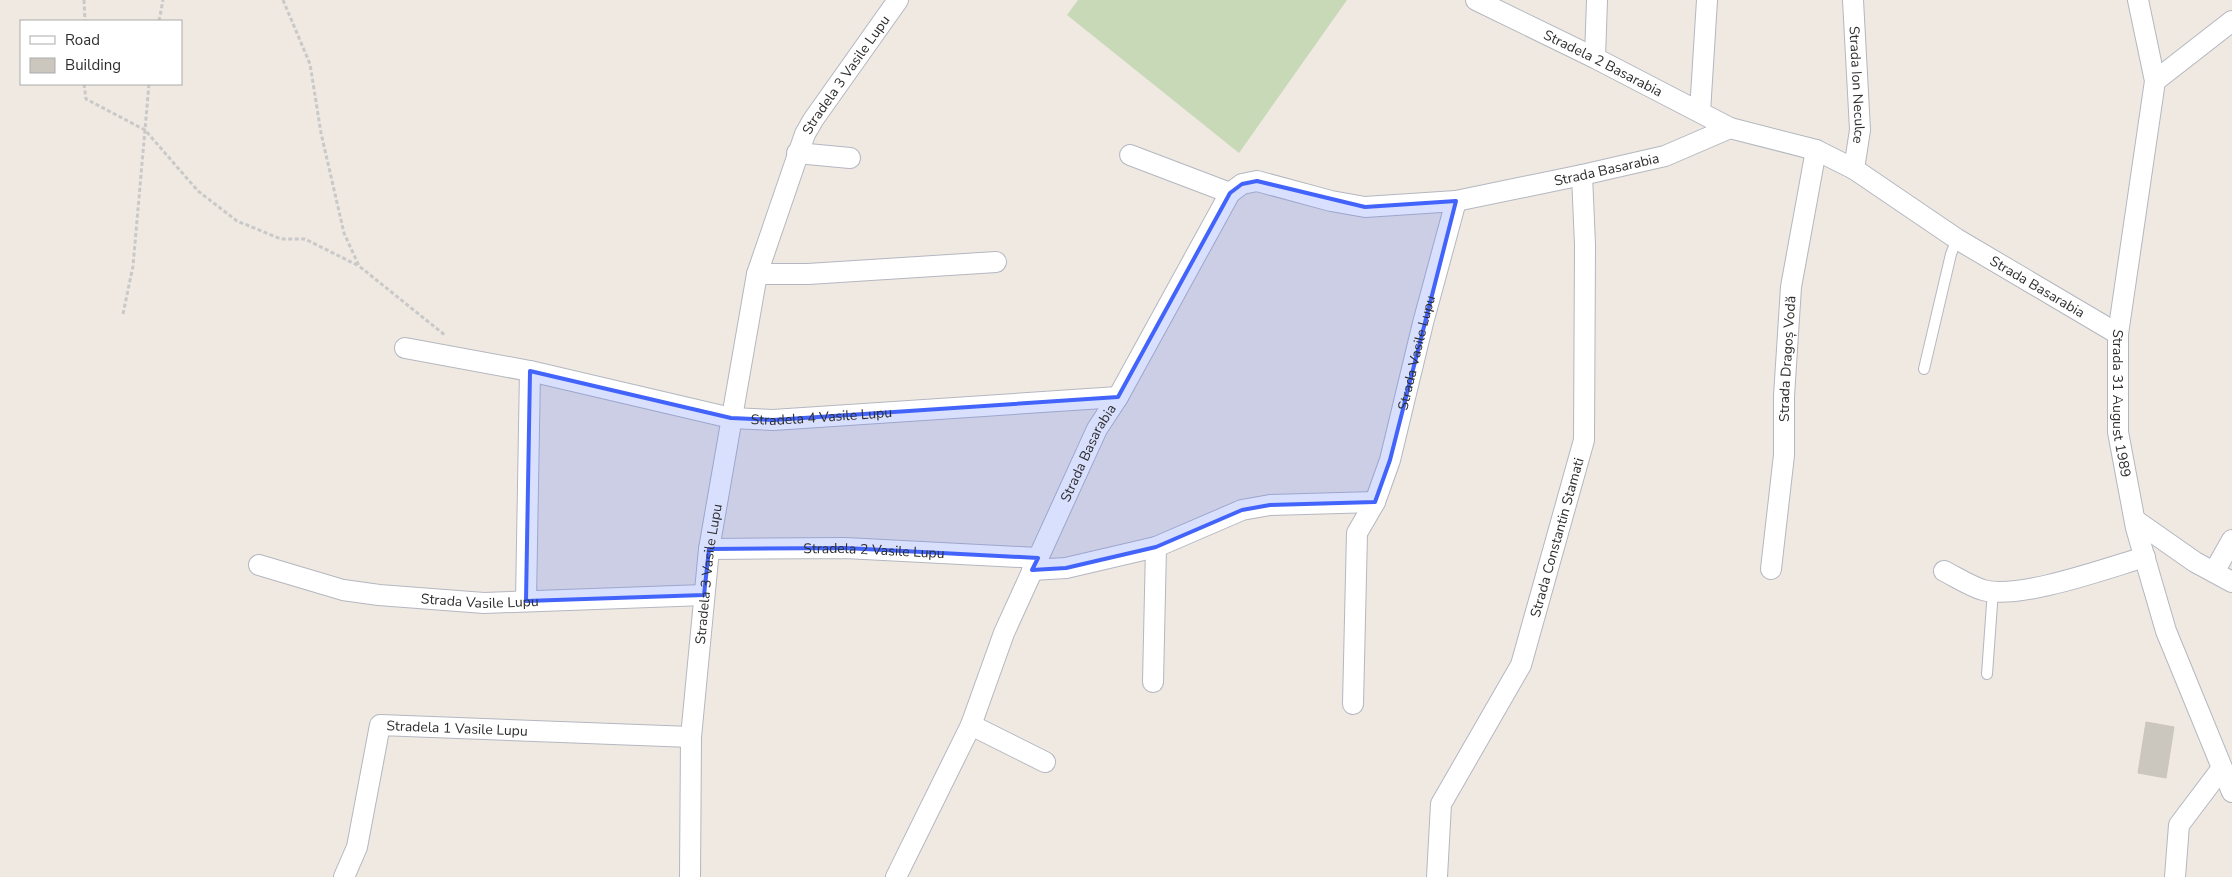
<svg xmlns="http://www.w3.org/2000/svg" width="2232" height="877" font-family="'Nunito Sans',sans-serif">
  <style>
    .cemetery { fill: #c8d9b8 }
    .building { fill: #cbc7bf; stroke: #cbc5ba }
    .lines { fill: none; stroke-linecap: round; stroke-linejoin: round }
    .service-casing { stroke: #b4b7c1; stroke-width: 12 }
    .minor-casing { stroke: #b4b7c1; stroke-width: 22 }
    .path { stroke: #c9c9c9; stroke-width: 3; stroke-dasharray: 4 2.5; stroke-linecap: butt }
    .service { stroke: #fff; stroke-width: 10 }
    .minor { stroke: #fff; stroke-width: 20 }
    .marked { fill: #4264fb; fill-opacity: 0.2; stroke: #4264fb; stroke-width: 4; stroke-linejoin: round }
    .labels { text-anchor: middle; stroke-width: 4; stroke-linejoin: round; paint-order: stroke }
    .street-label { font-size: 14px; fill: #2e2e2e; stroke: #fff }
  </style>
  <rect width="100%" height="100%" fill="#efe9e1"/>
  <path class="cemetery" d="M1078,0H1347L1239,153L1067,15Z"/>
  <path class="building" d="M2146,722L2174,727L2166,778L2138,773Z"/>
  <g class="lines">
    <g class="service-casing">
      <path id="service" d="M1924,369L1951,254L1957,239
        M1987,674L1993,590"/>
    </g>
    <g class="minor-casing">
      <g id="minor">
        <path id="s1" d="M1476,0L1595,58L1730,128"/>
        <path id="s2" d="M1853,0L1860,130L1854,169"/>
        <path id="s3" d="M2138,0L2155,81L2118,334V432L2136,528L2166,631L2232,792"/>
        <path d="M1595,58L1597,0"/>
        <path d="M2155,81L2232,21"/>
        <path d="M1700,112L1707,0"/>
        <path d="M797,153L850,158"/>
        <path d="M1130,155L1230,193"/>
        <path d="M757,274H808L996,262"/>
        <path id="s4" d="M405,348L530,371L731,418L773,420L1118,397"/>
        <path d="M2135,520L2195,562L2232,582"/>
        <path id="s5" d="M709,549L845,548L1038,558"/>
        <path id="s6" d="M259,565L343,590L379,595L484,603L704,595"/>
        <path id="s7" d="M1771,569L1784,455V396L1791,287L1816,150"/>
        <path d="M1032,570L1066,568L1156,547L1242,510L1270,505L1375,502"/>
        <path d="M1944,571C1956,577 1970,586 1983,590C2020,600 2107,568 2145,557"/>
        <path d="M2214,572L2232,540"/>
        <path d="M526,601L530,371"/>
        <path d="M1153,682L1156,547"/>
        <path id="s8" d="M1353,704L1357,533L1375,502L1390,460L1423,323L1456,201"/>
        <path d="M971,725L1045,762"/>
        <path id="s9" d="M344,877L357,847L380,725L691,737"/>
        <path id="s10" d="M690,877L691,737L709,549L757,274L805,134L813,120L898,0"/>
        <path id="s11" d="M896,877L971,725L1004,633L1097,429L1118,397L1230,193L1242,184L1257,181L1331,201L1365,207L1456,201L1582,175L1665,156L1730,128L1816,150L1854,169L1957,239L2118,334"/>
        <path id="s12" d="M1437,877L1441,804L1521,665L1584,440L1585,245L1582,175"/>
        <path d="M2175,877L2179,825L2222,768"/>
      </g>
    </g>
    <path class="path" d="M84,0L85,21
      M283,0L310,64L321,133L344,233L359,266L446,336
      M159,21L163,0
      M84,84L86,99L145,130L198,191L237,221L281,239H305L359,266
      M123,314L133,266L149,84"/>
    <use href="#service" class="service"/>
    <use href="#minor" class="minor"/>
  </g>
  <path class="marked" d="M1257,181L1365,207L1456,201L1390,460L1375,502L1270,505L1242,510L1156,547L1066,568L1032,570L1038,558L845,548L709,549L704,595L526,601L530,371L731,418L773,420L1118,397L1230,193L1242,184Z"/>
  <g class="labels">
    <g class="street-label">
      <text dy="5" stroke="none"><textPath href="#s1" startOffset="142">Stradela 2 Basarabia</textPath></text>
      <text dy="5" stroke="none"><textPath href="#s10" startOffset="828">Stradela 3 Vasile Lupu</textPath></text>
      <text dy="5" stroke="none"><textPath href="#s2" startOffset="85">Strada Ion Neculce</textPath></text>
      <text dy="5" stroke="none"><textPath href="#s11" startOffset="1149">Strada Basarabia</textPath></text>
      <text dy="5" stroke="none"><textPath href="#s11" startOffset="1629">Strada Basarabia</textPath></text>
      <text dy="5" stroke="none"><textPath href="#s8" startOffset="362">Strada Vasile Lupu</textPath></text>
      <text dy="5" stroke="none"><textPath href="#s7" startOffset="211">Strada Dragoș Vodă</textPath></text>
      <text dy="5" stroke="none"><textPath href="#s3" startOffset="408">Strada 31 August 1989</textPath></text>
      <text dy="5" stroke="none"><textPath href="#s4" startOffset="424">Stradela 4 Vasile Lupu</textPath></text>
      <text dy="5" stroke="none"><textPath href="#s11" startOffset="466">Strada Basarabia</textPath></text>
      <text dy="5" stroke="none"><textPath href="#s12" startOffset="366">Strada Constantin Stamati</textPath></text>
      <text dy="5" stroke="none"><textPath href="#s5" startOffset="165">Stradela 2 Vasile Lupu</textPath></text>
      <text dy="5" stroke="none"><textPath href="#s10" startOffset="304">Stradela 3 Vasile Lupu</textPath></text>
      <text dy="5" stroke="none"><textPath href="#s6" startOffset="225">Strada Vasile Lupu</textPath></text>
      <text dy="5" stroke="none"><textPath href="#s9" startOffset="234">Stradela 1 Vasile Lupu</textPath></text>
    </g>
  </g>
  <rect x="20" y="20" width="162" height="65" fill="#ffffff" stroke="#ababab"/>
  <rect x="30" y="36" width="25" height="8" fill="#ffffff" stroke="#ababab"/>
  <text x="65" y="45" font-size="15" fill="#2e2e2e">Road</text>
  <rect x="30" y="58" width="25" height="15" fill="#cbc7bf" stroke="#ababab"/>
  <text x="65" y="70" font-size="15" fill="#2e2e2e">Building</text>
</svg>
